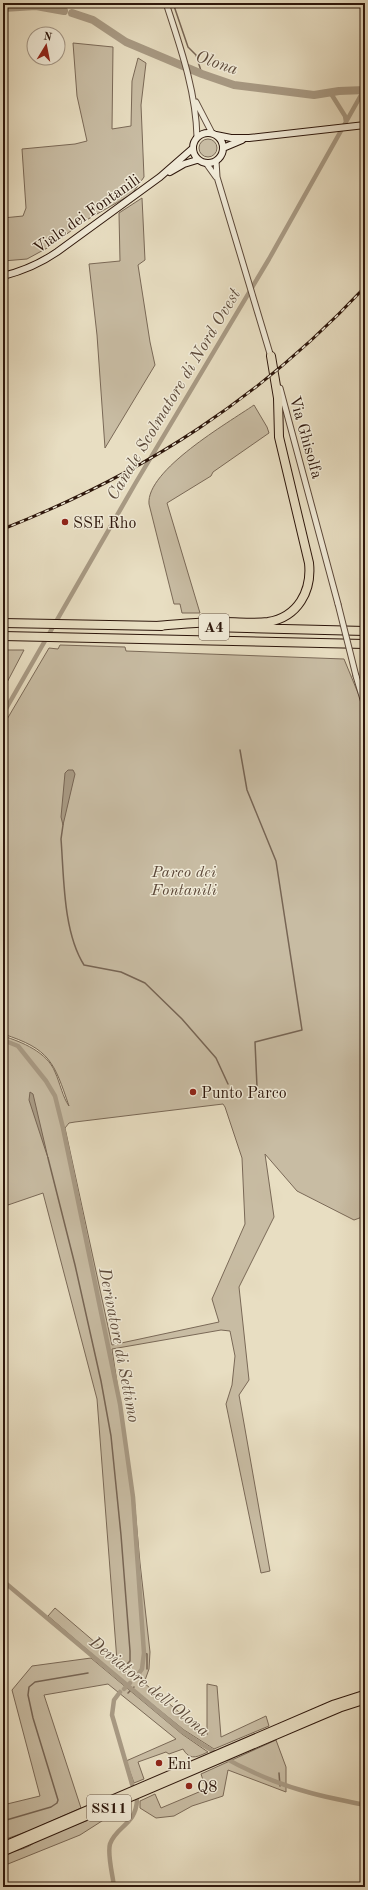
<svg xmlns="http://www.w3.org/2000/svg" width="368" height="1890" font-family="'Old Standard TT',serif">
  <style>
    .green { fill: #c8bca3; stroke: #7a6957; fill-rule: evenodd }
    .water { fill: #a89a84; stroke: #776554 }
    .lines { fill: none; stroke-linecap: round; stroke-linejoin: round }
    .stream { stroke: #776554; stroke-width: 1.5 }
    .canal { stroke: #a89a84; stroke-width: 4.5 }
    .river { stroke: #a89a84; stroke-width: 8 }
    .tertiary-casing { stroke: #5c4839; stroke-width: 7 }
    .secondary-casing { stroke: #2d160b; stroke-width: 8 }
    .trunk-casing { stroke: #2d160b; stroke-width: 9 }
    .motorway-casing { stroke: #2d160b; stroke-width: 10 }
    .tertiary { stroke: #f0ead7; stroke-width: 5 }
    .secondary { stroke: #f0ead7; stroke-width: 6 }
    .trunk { stroke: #e8dec2; stroke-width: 7 }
    .motorway { stroke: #e8dec2; stroke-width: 8 }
    .rail-casing { stroke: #2d160b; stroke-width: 3 }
    .rail { stroke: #f0ead7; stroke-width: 1.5; stroke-dasharray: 4.5; stroke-linecap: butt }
    .tertiary-bridge-casing { stroke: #5c4839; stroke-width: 7; stroke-linecap: butt }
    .tertiary-bridge { stroke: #f0ead7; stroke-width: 5 }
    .poi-dot { fill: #8f2418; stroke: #f0ead7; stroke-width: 1.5 }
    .labels { text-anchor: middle; stroke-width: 3; stroke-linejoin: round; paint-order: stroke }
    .shield { fill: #f0ead7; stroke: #685648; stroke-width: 1 }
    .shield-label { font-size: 15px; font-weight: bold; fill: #2d160b }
    .street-label { font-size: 16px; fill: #2d160b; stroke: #f0ead7 }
    .poi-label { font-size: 16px; fill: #2d160b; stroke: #f0ead7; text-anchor: start }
    .park-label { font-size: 16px; font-style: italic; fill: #5c4839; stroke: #f0ead7 }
    .water-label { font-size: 17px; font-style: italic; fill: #5e4b3b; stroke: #f0ead7 }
  </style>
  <rect width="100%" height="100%" fill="#e8dec2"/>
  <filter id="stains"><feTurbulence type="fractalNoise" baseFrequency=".005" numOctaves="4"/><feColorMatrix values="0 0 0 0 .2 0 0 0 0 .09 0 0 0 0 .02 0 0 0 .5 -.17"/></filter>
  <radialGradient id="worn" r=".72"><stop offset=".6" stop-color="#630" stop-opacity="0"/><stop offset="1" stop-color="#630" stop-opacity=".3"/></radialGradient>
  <path class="green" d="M73,43L113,47L112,129L131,126L132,81L138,58L146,63L141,105L144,177L132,194L83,222L49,247L27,259L3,261V218L23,216L26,208L22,149L75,144L87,141L77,96Z
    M199 148a9 9 0 1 1 18 0a9 9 0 1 1-18 0Z
    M142,198L145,260L138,265L150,342L155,365L105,448L97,335L89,264L120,261L119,213Z
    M254,405L267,427L269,433L213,472L211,476L167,503L200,613H182L180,604H174L149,504C146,470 228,423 254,405Z
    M60,645L125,647L126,651L344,659L365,710V1216L354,1220L297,1191L265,1154L274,1217L239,1287L249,1380L239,1395L270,1571L261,1573L226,1404L232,1385L235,1356L230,1331L221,1330L112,1349L134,1497L140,1563L150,1652L149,1669L144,1683L207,1735V1684L217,1686L221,1737L266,1716L269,1726L214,1749L184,1730L126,1683L48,1616L55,1608L117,1661L97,1399L43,1193L8,1205L3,1196V1036C22,1042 47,1052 55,1072C60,1083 63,1098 69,1106C54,1062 50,1049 3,1034V726L49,648L58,649ZM223,1104L225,1107L242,1158L245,1224L212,1299L219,1322L112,1345L65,1128L69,1123L75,1122Z
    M3,650H24L3,690Z
    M91,1658L182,1734L208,1752C197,1757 190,1761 183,1749L169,1754L166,1752L138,1762L144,1779L134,1783L126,1761L176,1739L108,1684L44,1695L81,1808L29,1831L3,1840V1805L40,1796L12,1690L32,1666Z
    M276,1740L286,1767V1792L228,1770L223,1796L192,1806L174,1816L156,1818L140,1808V1801L155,1794L161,1808L206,1789L201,1774Z
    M127,1805L80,1835L3,1866V1855C14,1850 28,1850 37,1840Z"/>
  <path class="water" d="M68,770H73L75,774L63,825L61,817L65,773Z
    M30,1092L33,1094L48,1158L29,1100Z"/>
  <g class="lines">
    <path class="stream" d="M173,3L188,47L196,55L202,74
      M240,750L247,790L276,861L302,1030L255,1042L257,1087
      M63,825L61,839C64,877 63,932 84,965L121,972L145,983L182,1019L216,1058L228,1084
      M48,1158L75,1265L101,1381L111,1436L121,1535L130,1651V1661L125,1666
      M144,1653L147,1654V1669
      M128,1693L134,1687
      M279,1773L280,1786
      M3,1821L51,1807L57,1803L58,1800L33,1718L28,1695L29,1687L35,1682L88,1673"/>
    <path class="canal" d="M330,92L345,116L346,122
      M3,714L135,484L269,259L365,88
      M3,1040L18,1046L46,1081L55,1096L63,1128L120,1404L133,1497L144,1653L142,1669L135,1679
      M3,1581L183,1732C222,1759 265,1781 311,1793C329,1798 347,1801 365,1805
      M124,1689L130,1683
      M120,1692L114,1700L112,1715L132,1784
      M114,1887C113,1876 107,1854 110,1844C116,1826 136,1825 137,1800"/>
    <path class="river" d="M3,8L36,6L64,11
      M72,13L93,20L126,42L202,74L234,85L314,95L339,91L365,90"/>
    <g class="tertiary-casing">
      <path id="tertiary" d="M166,3C180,46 196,91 197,137
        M196,102L212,133
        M216,161L217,177L271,357
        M206,163L216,177
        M280,388L338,604
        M356,676L365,706"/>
    </g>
    <g class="secondary-casing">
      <path id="secondary" d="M193 148a15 15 0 1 1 30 0a15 15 0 1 1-30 0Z
        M216,135L231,138H249L365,125
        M223,148L242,140
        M170,172L184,164L197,160
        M3,276C23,271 41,263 57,252L160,177L192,149"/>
    </g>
    <g class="trunk-casing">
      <path id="trunk" d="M3,1846L334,1704L365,1694
        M3,1852L314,1719L340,1708L365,1700"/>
    </g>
    <g class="motorway-casing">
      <path id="motorway" d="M3,623L162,626
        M157,626C179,624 202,622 225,622C239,622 254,624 268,622C298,617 312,591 309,563L279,437L278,398L271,356
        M210,627L365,631
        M3,636L365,644"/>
    </g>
    <use href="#tertiary" class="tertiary"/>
    <use href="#secondary" class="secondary"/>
    <use href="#trunk" class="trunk"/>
    <use href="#motorway" class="motorway"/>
    <g class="rail-casing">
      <path id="rail" d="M3,529C145,473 261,398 365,287"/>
    </g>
    <use href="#rail" class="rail"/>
    <g class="tertiary-bridge-casing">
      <path id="tertiary-bridge" d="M338,604L356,676"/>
    </g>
    <use href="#tertiary-bridge" class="tertiary-bridge"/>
  </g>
  <g class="poi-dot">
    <circle cx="65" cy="522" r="4"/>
    <circle cx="193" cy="1092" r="4"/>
    <circle cx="159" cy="1763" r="4"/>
    <circle cx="189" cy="1786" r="4"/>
  </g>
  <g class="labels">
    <g class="shield">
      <rect x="199" y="614" width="30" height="26" rx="3"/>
      <rect x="87" y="1795" width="44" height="26" rx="3"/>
    </g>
    <g class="shield-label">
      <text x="214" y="632">A4</text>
      <text x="109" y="1813">SS11</text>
    </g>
    <g class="street-label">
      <text transform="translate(86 213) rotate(-35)" y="6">Viale dei Fontanili</text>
      <text transform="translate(307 437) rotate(74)" y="6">Via Ghisolfa</text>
    </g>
    <g class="poi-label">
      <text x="73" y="528">SSE Rho</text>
      <text x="201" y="1098">Punto Parco</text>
      <text x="167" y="1769">Eni</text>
      <text x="197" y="1792">Q8</text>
    </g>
    <g class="park-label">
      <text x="184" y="877">Parco dei<tspan x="184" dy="18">Fontanili</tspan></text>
    </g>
    <g class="water-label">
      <text transform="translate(217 62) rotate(19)" y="6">Olona</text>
      <text transform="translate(173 394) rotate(-59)" y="6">Canale Scolmatore di Nord Ovest</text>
      <text transform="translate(120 1345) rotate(79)" y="6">Derivatore di Settimo</text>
      <text transform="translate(150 1686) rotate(39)" y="6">Deviatore dell'Olona</text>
    </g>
  </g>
  <rect width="368" height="1890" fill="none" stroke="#e8dec2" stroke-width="16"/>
  <rect x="4" y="4" width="360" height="1882" fill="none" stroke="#2d160b" stroke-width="2"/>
  <rect x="8" y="8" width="352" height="1874" fill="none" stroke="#2d160b"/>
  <g transform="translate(46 46) rotate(10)"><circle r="19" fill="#f0ead7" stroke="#a29585"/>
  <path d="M0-3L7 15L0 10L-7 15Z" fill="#8f2418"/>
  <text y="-6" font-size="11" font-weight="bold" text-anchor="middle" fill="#2d160b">N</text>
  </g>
  <rect width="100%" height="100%" filter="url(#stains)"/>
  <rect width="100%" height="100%" fill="url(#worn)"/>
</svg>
